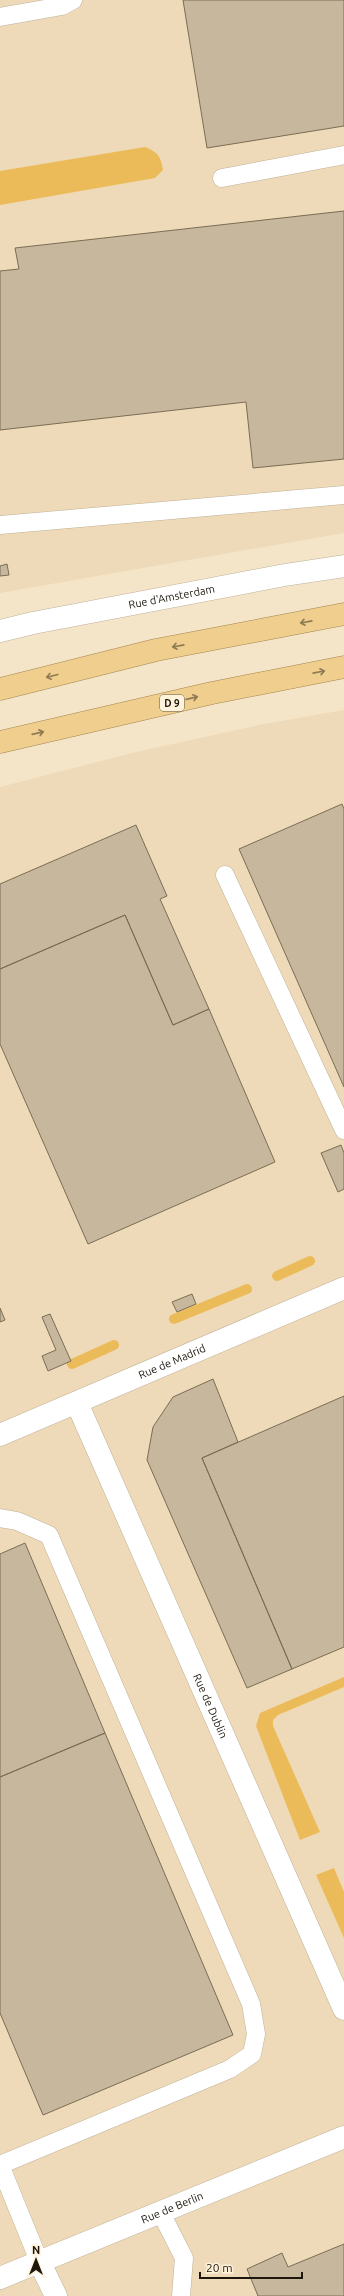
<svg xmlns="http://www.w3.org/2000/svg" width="344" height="2296" font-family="Ubuntu,sans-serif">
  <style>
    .built { fill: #eedab8 }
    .water { fill: #ecbb59 }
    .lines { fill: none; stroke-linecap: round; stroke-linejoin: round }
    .stream { stroke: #ecbb59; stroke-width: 10 }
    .building { fill: #c7b89d; stroke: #7a6d54 }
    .service-casing { stroke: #c0b197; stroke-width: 19 }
    .minor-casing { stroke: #c0b197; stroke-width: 23 }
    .trunk-casing { stroke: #a3854e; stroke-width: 23 }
    .service { stroke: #fff; stroke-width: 18 }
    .minor { stroke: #fff; stroke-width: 22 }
    .trunk { stroke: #efce8e; stroke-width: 22 }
    .oneway { stroke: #907b54 }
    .labels { text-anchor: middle; stroke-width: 3.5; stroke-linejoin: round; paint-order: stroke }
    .shield { fill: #fff3dc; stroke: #60584a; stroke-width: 1 }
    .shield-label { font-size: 10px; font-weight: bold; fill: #1c160c }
    .street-label { font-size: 11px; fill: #1c160c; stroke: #fff3dc }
  </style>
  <rect width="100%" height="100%" fill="#f4e5c9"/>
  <path class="built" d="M0,0H344V533L0,593Z
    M344,710V2296H0V787L136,752L259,725Z"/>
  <path class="water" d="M145,147C158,152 161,157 163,170L155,178L0,205V171Z
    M344,1677V1687L278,1715L273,1720V1726L320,1832L300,1840L256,1726L260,1713Z
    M334,1868L344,1892V1938L316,1875Z"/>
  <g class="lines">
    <path class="stream" d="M277,1276L310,1261
      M174,1319L247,1289
      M72,1364L114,1345"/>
  </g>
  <path class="building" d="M183,0H344V126L207,148Z
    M344,211V459L253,468L246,402L0,430V271L19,269L15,248Z
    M7,564L9,575L0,576V566Z
    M342,804L344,809V1087L239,849Z
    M136,825L167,896L160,899L209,1009L173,1025L125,915L0,969V884Z
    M125,915L173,1025L209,1009L275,1162L88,1244L0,1044V969Z
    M341,1145L344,1153V1189L338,1192L321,1153Z
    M192,1294L196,1304L177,1312L172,1302Z
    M0,1308L5,1320L0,1322Z
    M50,1314L71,1361L48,1371L42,1356L56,1350L42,1317Z
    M213,1379L238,1442L202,1458L292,1669L247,1688L147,1460L153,1427L173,1397Z
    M344,1396V1647L292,1669L202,1458Z
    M25,1543L105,1733L0,1777V1554Z
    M105,1733L233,2035L43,2115L0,2013V1777Z
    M344,2244V2296H258L247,2269L282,2253L288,2267Z"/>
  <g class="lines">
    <g class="service-casing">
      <path id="service" d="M0,17L62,6L73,0
        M222,178L344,155
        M0,525L344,495
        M225,875L344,1130
        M0,1518L17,1521L49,1535L251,2004L256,2034L252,2054L230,2069L0,2165
        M0,2165L39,2261
        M160,2211L184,2258L181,2296"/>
    </g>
    <g class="minor-casing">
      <g id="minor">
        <path id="s1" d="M0,631L33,623L285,575L344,566"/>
        <path id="s2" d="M77,1403L344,2009"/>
        <path id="s3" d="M0,1435L344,1288"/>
        <path d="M39,2261L56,2296"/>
        <path id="s4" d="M0,2278L344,2137"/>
      </g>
    </g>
    <g class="trunk-casing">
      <path id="trunk" d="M0,689L156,650L344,614
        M0,742L212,693L344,667"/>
    </g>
    <use href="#service" class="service"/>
    <use href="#minor" class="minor"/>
    <use href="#trunk" class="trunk"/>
  </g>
  <defs><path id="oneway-shaft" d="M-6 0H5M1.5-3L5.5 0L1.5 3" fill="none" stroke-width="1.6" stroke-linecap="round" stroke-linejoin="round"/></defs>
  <g class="oneway">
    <use href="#oneway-shaft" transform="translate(306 622) rotate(169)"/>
    <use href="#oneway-shaft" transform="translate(178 646) rotate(169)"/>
    <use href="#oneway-shaft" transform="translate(319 672) rotate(-11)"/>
    <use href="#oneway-shaft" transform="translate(52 676) rotate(166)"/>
    <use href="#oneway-shaft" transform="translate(192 698) rotate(-13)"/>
    <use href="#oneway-shaft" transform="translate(38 733) rotate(-13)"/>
  </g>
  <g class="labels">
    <rect class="shield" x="160" y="695" width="24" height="16" rx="3"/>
    <g class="shield-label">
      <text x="172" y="707">D 9</text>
    </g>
    <g class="street-label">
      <text dy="4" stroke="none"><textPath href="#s1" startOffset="175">Rue d'Amsterdam</textPath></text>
      <text dy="4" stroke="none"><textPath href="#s3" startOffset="187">Rue de Madrid</textPath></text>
      <text dy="4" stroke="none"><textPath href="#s2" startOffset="331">Rue de Dublin</textPath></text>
      <text dy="4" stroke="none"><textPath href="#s4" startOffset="186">Rue de Berlin</textPath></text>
    </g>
  </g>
  <g transform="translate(36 2260)" stroke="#fff3dc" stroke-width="3" paint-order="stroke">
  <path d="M0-3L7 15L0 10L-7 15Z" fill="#1c160c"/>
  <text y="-6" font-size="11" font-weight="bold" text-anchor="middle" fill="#1c160c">N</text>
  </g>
  <path d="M200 2272v6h102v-6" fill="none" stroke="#1c160c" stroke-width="2"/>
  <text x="206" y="2272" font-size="12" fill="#1c160c" stroke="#fff3dc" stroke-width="3" paint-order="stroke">20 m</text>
</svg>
